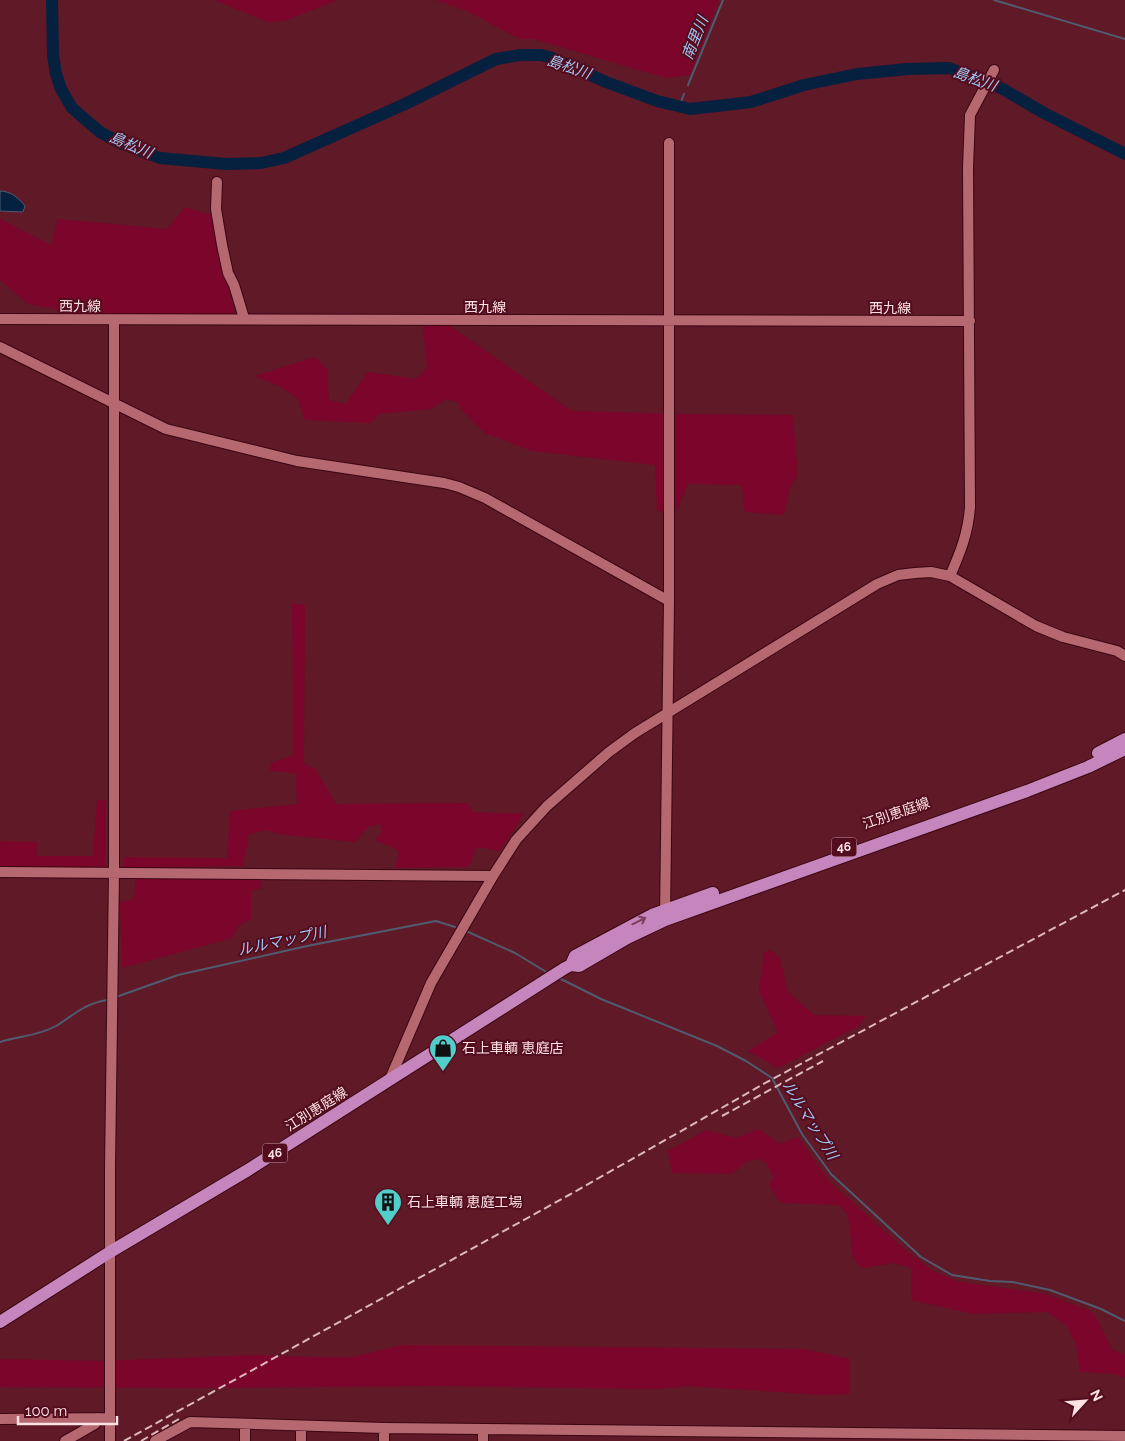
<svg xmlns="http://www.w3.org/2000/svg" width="1125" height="1441" font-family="Raleway,'Noto Sans JP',sans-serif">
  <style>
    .green { fill: #7c052b }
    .water { fill: #05213f; stroke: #505b70 }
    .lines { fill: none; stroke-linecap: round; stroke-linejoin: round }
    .stream { stroke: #505b70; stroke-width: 2 }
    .river { stroke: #05213f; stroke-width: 12 }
    .minor-casing { stroke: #3b0613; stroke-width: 12 }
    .major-casing { stroke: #3b0613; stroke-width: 14 }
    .minor { stroke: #b66871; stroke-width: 10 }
    .major { stroke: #c686bd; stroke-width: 12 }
    .rail { stroke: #ddb8bd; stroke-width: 2; stroke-dasharray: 8 4; stroke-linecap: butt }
    .oneway { stroke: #813d5e }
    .labels { text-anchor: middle; stroke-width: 4; stroke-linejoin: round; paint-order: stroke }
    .shield { fill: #530d1e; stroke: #cba2a9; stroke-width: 1 }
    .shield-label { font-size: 12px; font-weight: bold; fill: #fee2e4 }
    .street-label { font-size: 14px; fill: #fee2e4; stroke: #530d1e }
    .poi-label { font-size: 14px; fill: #fee2e4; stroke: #530d1e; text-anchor: start }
    .water-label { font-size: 15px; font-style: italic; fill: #9fc6f4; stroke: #530d1e }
  </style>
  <rect width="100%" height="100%" fill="#5f1927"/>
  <path class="green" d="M214,0H338L284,21L268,22Z
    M435,0H719L690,75L666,78L534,39H520L465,10Z
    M185,207L214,216L223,268L235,314L59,315L56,309L28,304L0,280V219L51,245L58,219L167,229Z
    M447,324L572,411L682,414L793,415L798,475L790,487L784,515L745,512L742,485L688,484L676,512L657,511L655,465L532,451L485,433L463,411L457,402L446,399L430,409L379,414L371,423L305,420L298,399L280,386L254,376L315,357L327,369L329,400L345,404L368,372L416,379L427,368L423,326Z
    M292,603L305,605L304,763L316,770L336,804L467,803L474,812L524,814L500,851L477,847L468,867L395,868L399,852C393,845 383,845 375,840L382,831L380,824L368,827L355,842L278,834L266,830L249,834L243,866L124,868V857L227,858L230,811L297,804L296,773L270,771L271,763L294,755Z
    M97,800H106L105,867L0,866V841L37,842V856H93Z
    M136,874L262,876V888L251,891V919L238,926L232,938L122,968L120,902L134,899Z
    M770,950L780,958L788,992L814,1015L866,1016L859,1026L778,1068L748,1051L778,1032L759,991L764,953Z
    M759,1129L780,1144L798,1137L829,1181L900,1245L931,1270L960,1282L1046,1294L1088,1310L1095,1315L1112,1349L1125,1355V1378L1115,1374L1080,1372L1076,1344L1066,1325L1047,1312L973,1314L911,1300V1268L894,1263L862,1268L853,1259L848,1215L839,1205L781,1203L769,1185L774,1177L766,1163L759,1159L747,1161L732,1174L672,1173L668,1151L706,1130L735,1138Z
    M401,1345L805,1349L850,1359V1394L823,1395L689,1386L658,1389L438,1386L193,1388L0,1387V1359L101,1361L252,1355L312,1357H353Z"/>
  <path class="water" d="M0,191C10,191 19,198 25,206L23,212L0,211Z"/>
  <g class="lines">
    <path class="stream" d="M994,0L1125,39
      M688,85L723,0
      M679,107L684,94
      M466,931L515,953L548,973
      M559,978L601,999L717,1046L746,1061L772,1078L802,1134L831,1174L921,1257L952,1275L990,1281L1013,1282L1050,1290L1101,1309L1125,1321
      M116,997L178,975L307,946L436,921L455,927
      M0,1042C19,1036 38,1036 56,1026C76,1014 81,1005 107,1000"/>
    <path class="river" d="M52,0L53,55L56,74L61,89L72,108L100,132L120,143L160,158L226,164L261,163L284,158L405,104L496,59L520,55H541L552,58L606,82L657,101L690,109L751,102L804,85L857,74L907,69L949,68L1001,88L1044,113L1125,154"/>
    <g class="minor-casing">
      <path id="minor" d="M217,182L216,209L222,245L228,273L234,285L244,318
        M0,319L970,321
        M0,347L166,429L297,461L444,483L459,487L485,498L669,601
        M950,576C961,551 968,533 970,507L968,168L970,115L994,70
        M0,872L493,876
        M665,917L669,601V143
        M390,1079L431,983L493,876L516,840L547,806L609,752L635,733L877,584L898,575L915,573L931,572L950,576L1036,626L1063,637L1117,651L1125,656
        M0,1419L110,1418
        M65,1441L95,1424L97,1418
        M110,1441V1168L114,872V320
        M155,1441L190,1422L384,1428L1125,1436
        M245,1441V1425
        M301,1441V1426
        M384,1441V1428
        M483,1441V1429"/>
    </g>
    <g class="major-casing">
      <path id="major" d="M1098,753L1125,739
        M571,965L575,956L652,915L713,893
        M0,1322L110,1252L248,1170L565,968L571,965L579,966L627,938L665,920L1027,791L1088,767L1125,749"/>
    </g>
    <use href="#minor" class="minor"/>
    <use href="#major" class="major"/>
    <path class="rail" d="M722,1116L823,1061
      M124,1441L569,1195L767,1082L1125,890
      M141,1441L179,1419"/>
  </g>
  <defs><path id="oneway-shaft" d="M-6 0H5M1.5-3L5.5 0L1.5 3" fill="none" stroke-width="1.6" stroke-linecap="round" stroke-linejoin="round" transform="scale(1.25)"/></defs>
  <use class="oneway" href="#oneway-shaft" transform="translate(639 921) rotate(-26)"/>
  <defs>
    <g id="shop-pin" transform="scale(1.4375)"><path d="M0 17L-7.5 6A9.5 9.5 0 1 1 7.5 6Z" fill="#53cdca" stroke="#530d1e"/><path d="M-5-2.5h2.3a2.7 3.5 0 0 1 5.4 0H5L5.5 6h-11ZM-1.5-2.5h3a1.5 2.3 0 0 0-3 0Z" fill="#111"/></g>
    <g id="building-pin" transform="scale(1.4375)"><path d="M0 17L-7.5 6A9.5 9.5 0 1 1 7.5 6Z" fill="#53cdca" stroke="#530d1e"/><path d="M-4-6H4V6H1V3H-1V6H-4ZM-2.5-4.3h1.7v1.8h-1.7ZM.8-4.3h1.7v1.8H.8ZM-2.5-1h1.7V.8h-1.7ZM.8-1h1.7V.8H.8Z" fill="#111"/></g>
  </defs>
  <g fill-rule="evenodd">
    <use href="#shop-pin" x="443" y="1048"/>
    <use href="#building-pin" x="388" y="1202"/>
  </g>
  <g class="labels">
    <g class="shield">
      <rect x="831.5" y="837.5" width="25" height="19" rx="4"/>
      <rect x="262.5" y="1143.5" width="25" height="19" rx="4"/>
    </g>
    <g class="shield-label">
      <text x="844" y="851">46</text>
      <text x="275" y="1157">46</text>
    </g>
    <g class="street-label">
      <text transform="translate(80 306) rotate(1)" y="5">西九線</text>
      <text x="485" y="312">西九線</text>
      <text x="890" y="313">西九線</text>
      <text transform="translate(896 813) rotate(-19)" y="5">江別恵庭線</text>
      <text transform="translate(316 1109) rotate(-32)" y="5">江別恵庭線</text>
    </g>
    <g class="poi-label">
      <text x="462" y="1053">石上車輌 恵庭店</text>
      <text x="407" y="1207">石上車輌 恵庭工場</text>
    </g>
    <g class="water-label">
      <text transform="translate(695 38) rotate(-68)" y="5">南里川</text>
      <text transform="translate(569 67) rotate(19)" y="5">島松川</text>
      <text transform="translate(975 79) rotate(20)" y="5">島松川</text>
      <text transform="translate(131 145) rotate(23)" y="5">島松川</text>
      <text transform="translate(282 941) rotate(-12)" y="5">ルルマップ川</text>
      <text transform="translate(810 1120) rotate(58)" y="5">ルルマップ川</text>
    </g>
  </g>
  <g transform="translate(1085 1401) rotate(64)" stroke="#530d1e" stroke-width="4" paint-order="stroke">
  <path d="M0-4L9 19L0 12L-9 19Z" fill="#fee2e4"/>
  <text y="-8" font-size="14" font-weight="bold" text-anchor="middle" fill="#fee2e4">N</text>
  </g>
  <path d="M18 1416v8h99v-8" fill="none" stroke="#fee2e4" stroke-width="2.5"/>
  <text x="25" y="1416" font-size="15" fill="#fee2e4" stroke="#530d1e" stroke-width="4" paint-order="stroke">100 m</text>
</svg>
